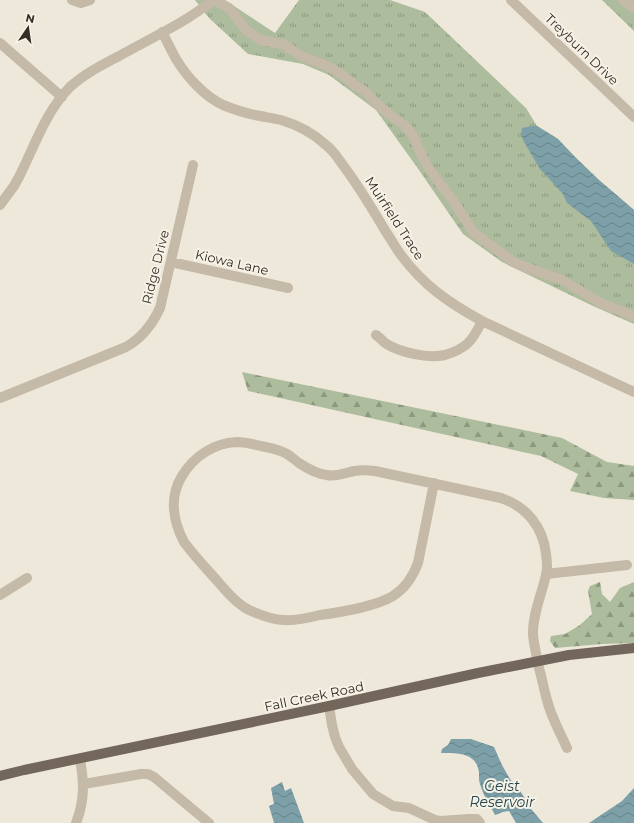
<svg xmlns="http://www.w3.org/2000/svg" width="634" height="823" font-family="Montserrat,sans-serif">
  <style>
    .grass { fill: url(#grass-tufts) }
    .forest { fill: url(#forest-firs) }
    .water { fill: url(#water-waves) }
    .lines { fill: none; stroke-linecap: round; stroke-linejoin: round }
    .minor { stroke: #c5b9a8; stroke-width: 10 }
    .major { stroke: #73665a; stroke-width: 10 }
    .labels { text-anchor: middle; stroke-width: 4; stroke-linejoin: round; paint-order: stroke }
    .street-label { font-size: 13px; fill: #332c27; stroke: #f7f2e6 }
    .water-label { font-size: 14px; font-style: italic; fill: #21454f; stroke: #f7f2e6 }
  </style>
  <defs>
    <pattern id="grass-tufts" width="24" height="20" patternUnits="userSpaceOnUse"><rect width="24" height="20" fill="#acbc9c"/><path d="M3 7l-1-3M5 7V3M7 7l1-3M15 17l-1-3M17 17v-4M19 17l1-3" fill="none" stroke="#8d997f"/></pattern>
    <pattern id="forest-firs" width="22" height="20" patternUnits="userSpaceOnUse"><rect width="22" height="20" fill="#acbc9c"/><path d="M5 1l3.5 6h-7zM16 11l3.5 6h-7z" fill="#8d997f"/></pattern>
    <pattern id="water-waves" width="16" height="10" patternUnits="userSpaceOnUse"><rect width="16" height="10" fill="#7da0a8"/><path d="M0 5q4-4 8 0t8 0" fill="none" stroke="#678389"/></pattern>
  </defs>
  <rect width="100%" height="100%" fill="#eee8da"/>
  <path class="grass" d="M195,0H225L275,33L299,0H390L425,12L526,108L537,126L558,139L575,157L599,180L634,210V324L593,306L502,262L463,234L419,170L376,110L329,75L303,64L248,54L209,18Z
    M602,0H634V31Z"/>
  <path class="forest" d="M242,372L562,438L607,462L634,466V500L604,498L570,491L578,474L541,456L248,391Z
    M600,582L602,594L610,602L620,588L634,582V643L602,644L555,648L550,641L551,636L565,634L580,625L592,614L588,591L590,586Z"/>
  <path class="water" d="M532,126H537L558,139L575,157L599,180L634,210V264L611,251L591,221L567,203L563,194L540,169L524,142L521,134L522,128Z
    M451,739H471L494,747L502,765L510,779L519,789L532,810L543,823H516L509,811L503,812L495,815C490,805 483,795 480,784C478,779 480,773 478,768C474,752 454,753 441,753L442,749L448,745Z
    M282,782L285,791L291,788L304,823H274L269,806L274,804L271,788Z
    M634,788V823H589L622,801Z"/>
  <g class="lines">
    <path class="minor" d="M72,0L81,3L90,0
      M216,0L221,4L229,8L247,31L261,40L283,44L301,56L325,65L334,70L345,77L356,86L366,92L374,101L389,114L404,125L410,131L416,142L422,156L429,169L456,205L473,232L486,242L515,263L528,268L562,280L603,304L631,315L634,317
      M511,0L634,117
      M623,0L634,8
      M162,32C167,41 171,50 176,59C187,77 204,96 223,105C233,109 244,113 255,115C264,117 273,118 281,120C298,125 313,133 326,145C334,151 339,160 345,168C360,188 373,210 386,232C391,239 395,247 401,255C423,285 449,303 482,321L634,392
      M0,43L62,97
      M0,205L14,186L19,177C34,147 46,111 70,87C84,74 102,65 119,56C149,39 187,22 213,0
      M171,262L288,288
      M376,335C379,337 382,340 385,343C399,352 427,359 445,355C452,353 461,349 467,344C474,338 478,329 482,321
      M0,398L126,347C142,338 152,325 160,308L193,165
      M434,483L418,563C413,576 406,588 393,596C375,607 341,612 320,615C308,618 296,621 284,620C272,620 260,615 249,610C234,602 223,587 212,575C202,564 193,554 184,542C173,521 169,497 182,476C194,456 214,443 237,442C245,442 253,444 261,446C270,448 279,449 287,454C292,457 295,460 299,463C308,469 317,474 327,475C336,477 345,473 354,471C361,470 368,470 375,471L501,498C527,507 543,527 546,554C547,561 548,568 546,575C542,593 532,616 533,635C534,646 537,657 539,668C542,678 544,690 547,700C551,717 560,732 567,748
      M546,574L627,565
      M0,595L27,578
      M329,706L332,725L335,737L339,747L352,769L373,794L393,806L409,808L435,820L440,821L469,819H477L480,823
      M84,784L141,774H148L154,777L209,823
      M76,823C85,800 84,782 80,759"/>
    <path class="major" d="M0,776L24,770L329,706L478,673L569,655L634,648"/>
  </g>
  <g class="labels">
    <g class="street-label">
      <text transform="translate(582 49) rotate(44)" y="5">Treyburn Drive</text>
      <text transform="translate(395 218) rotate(57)" y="5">Muirfield Trace</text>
      <text transform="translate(232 262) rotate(13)" y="5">Kiowa Lane</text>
      <text transform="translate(155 267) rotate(-76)" y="5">Ridge Drive</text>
      <text transform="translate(314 696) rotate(-12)" y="5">Fall Creek Road</text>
    </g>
    <g class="water-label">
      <text x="502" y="791">Geist<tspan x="502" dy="16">Reservoir</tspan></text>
    </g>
  </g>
  <g transform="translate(28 28) rotate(13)" stroke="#f7f2e6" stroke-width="3" paint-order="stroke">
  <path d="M0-3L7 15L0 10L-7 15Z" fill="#332c27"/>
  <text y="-6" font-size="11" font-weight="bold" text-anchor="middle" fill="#332c27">N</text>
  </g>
</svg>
